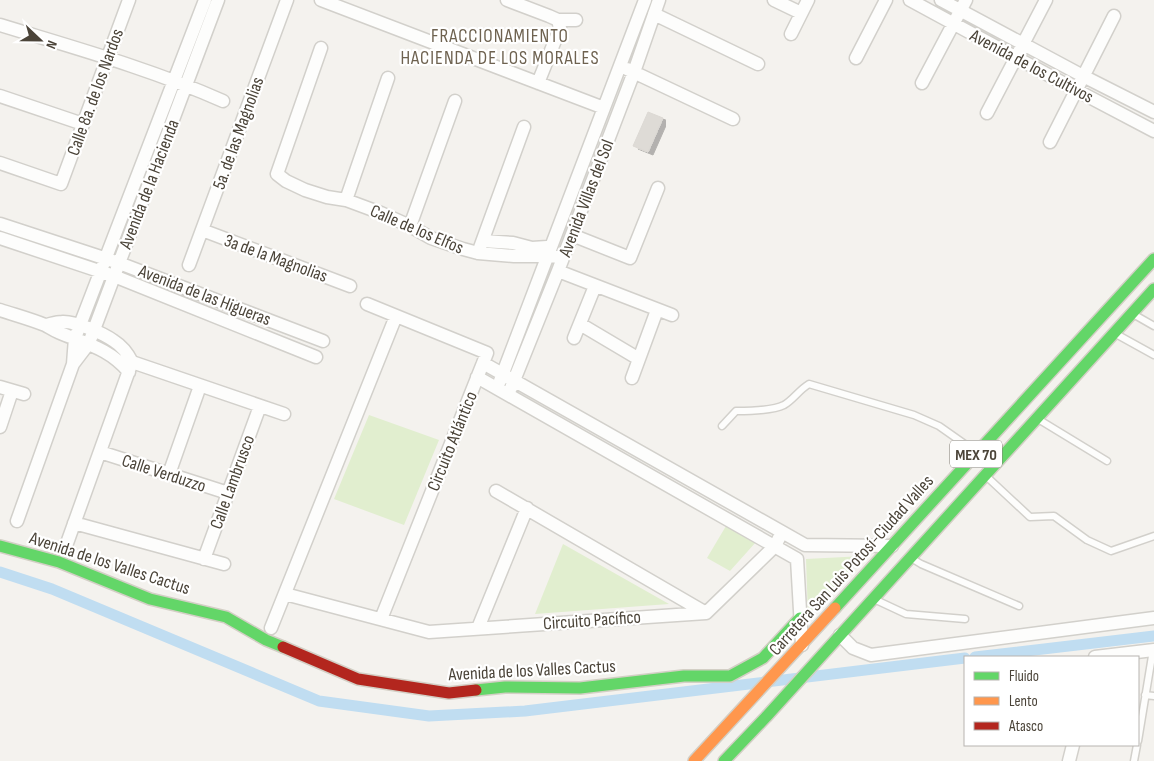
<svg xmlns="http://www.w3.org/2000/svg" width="1154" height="761" font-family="'Sofia Sans Condensed',sans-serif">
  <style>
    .green { fill: #e1eecf }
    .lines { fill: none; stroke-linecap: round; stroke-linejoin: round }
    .canal { stroke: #c0ddf1; stroke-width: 11 }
    .building { fill: #dedbd6; stroke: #dcd9d4; filter: url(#shadow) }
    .lane-casing { stroke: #d2d0cb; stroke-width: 9 }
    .street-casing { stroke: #d2d0cb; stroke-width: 15 }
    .fast-casing { stroke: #d3cfc5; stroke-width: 14 }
    .slow-casing { stroke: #d3cfc5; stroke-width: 14 }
    .jam-casing { stroke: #d3cfc5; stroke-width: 14 }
    .lane { stroke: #fdfdfc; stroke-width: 6 }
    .street { stroke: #fdfdfc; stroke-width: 12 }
    .fast { stroke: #63d668; stroke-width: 11 }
    .slow { stroke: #ff974d; stroke-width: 11 }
    .jam { stroke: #b3261e; stroke-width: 11 }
    .labels { text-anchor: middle; stroke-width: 4.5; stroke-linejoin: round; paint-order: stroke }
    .shield { fill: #fff; stroke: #817c74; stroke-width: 1 }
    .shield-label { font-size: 16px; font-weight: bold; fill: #4b4439 }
    .street-label { font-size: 18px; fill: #4b4439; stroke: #fff }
    .neighbourhood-label { font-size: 19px; letter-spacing: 1px; fill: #6e6250; stroke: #fff }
  </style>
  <defs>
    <filter id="shadow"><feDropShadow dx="5" dy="3" stdDeviation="0" flood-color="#0004"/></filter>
  </defs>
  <rect width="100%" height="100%" fill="#f4f2ee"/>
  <path class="green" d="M369,415L439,440L404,525L334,499Z
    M726,526L756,542L730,571L707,558Z
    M563,544L669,604L535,614Z
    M864,556L808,616L806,559Z"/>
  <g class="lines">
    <path class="canal" d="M0,572L52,589L319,701L429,716L525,711L965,658
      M975,657L1154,636"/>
  </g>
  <path class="building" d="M648,112L663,118L648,152L633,146Z"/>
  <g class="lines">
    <g class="lane-casing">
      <path id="lane" d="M1133,314L1154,326
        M1116,334L1154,355
        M1038,419L1107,461
        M722,426L736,411C749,411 772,411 784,405C793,400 799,390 809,384L914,415L939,426L976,452
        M986,476L1030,517L1054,516L1087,540L1111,551L1154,536
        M911,558L921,564L1019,606
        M876,600L906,614L965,619
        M1145,695L1154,696
        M1138,741L1153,650
        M1134,761L1137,745"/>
    </g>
    <g class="street-casing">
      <path id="street" d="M321,0L604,108
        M507,0L549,16L558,20L560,28L538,83
        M774,0L801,13
        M910,0L1076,90L1154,131
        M941,0L1083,76L1154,112
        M654,14L758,64
        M558,20H576
        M0,25C75,48 151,69 223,101
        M791,34L808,0
        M321,48L277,174L286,181L305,190L327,197L346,200L381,213L410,226L431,238L463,249L478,253L514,256H548L563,257
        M856,58L886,0
        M627,69L733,119
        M922,83L966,0
        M0,96L83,124
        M987,113L1046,0
        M1050,142L1114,16
        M0,163L61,184L129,0
        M346,200L388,78
        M0,224L119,263L323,341
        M410,226L455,101
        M202,230L350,286
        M572,235L630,258L658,188
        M0,238L114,276L316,357
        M483,241L513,243L532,248L547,247
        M478,253L524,127
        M189,265L287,0
        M558,271L672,315
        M367,304L487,353L381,619
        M0,310C15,315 30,319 45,325C49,327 53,330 58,332C86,344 109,348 129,372
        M580,324L639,359
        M46,325C51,324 56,322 62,322C75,321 103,333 114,341C122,346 128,354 132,362L284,414
        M574,338L595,286
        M483,363L805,545L892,546
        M73,364L89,343L218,0
        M477,377L797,559L802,645
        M632,378L657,310
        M500,381L645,0
        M0,387L24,394
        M511,388L558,271L634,72L659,0
        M0,427L12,391
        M100,452L228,493
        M169,474L200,386
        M496,491L706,613
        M17,521L73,364L75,338L205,0
        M74,523L224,564
        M66,546L132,362
        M204,559L260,406
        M285,594L429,632L706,613L775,546L782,532
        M271,628L396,316
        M478,628L527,508
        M840,635L853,648L871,655L1154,618
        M1095,657L1154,650
        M1069,761L1073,745"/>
    </g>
    <g class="fast-casing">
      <path id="fast" d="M0,546L59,562L150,599L226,617L266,640L283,647
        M835,608L1154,259
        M476,690L505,687L580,688L684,676H730L763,658L800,618
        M724,761L766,717L1154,289"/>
    </g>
    <g class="slow-casing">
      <path id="slow" d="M694,761L835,608"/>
    </g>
    <g class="jam-casing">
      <path id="jam" d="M283,647L358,679L449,693L476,690"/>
    </g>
    <use href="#lane" class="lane"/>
    <use href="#street" class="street"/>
    <use href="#fast" class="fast"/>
    <use href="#slow" class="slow"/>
    <use href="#jam" class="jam"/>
  </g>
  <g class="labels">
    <rect class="shield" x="950" y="440.5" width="52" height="27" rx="4"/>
    <g class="shield-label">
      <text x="976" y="460">MEX 70</text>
    </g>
    <g class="street-label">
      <text transform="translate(1032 66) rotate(28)" y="6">Avenida de los Cultivos</text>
      <text transform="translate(95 92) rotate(-70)" y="6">Calle 8a. de los Nardos</text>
      <text transform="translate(238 133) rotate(-70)" y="6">5a. de las Magnolias</text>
      <text transform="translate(149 184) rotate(-69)" y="6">Avenida de la Hacienda</text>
      <text transform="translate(586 198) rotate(-69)" y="6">Avenida Villas del Sol</text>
      <text transform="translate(417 229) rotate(23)" y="6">Calle de los Elfos</text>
      <text transform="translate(276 258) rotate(20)" y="6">3a de la Magnolias</text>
      <text transform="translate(205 295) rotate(21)" y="6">Avenida de las Higueras</text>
      <text transform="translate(452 441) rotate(-68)" y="6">Circuito Atlántico</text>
      <text transform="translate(164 473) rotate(18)" y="6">Calle Verduzzo</text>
      <text transform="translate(232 482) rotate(-70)" y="6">Calle Lambrusco</text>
      <text transform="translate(110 563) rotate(18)" y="6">Avenida de los Valles Cactus</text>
      <text transform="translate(851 565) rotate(-48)" y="6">Carretera San Luis Potosí-Ciudad Valles</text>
      <text transform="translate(592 620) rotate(-4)" y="6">Circuito Pacífico</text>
      <text transform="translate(532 670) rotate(-3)" y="6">Avenida de los Valles Cactus</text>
    </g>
    <g class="neighbourhood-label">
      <text x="500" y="42">FRACCIONAMIENTO<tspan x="500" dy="22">HACIENDA DE LOS MORALES</tspan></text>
    </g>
  </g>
  <rect x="964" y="656" width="175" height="90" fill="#ffffff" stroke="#b7b4b0"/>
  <rect x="974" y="672" width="25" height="8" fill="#63d668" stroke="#b7b4b0"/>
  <text x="1009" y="681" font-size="15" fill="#4b4439">Fluido</text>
  <rect x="974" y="697" width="25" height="8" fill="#ff974d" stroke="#b7b4b0"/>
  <text x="1009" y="706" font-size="15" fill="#4b4439">Lento</text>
  <rect x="974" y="722" width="25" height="8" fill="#b3261e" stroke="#b7b4b0"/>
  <text x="1009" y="731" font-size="15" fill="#4b4439">Atasco</text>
  <g transform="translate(40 40) rotate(112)" stroke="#ffffff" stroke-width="4" paint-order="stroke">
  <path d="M0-4L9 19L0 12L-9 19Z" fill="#4b4439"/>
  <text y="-8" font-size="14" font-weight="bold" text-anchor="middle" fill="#4b4439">N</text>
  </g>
</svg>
